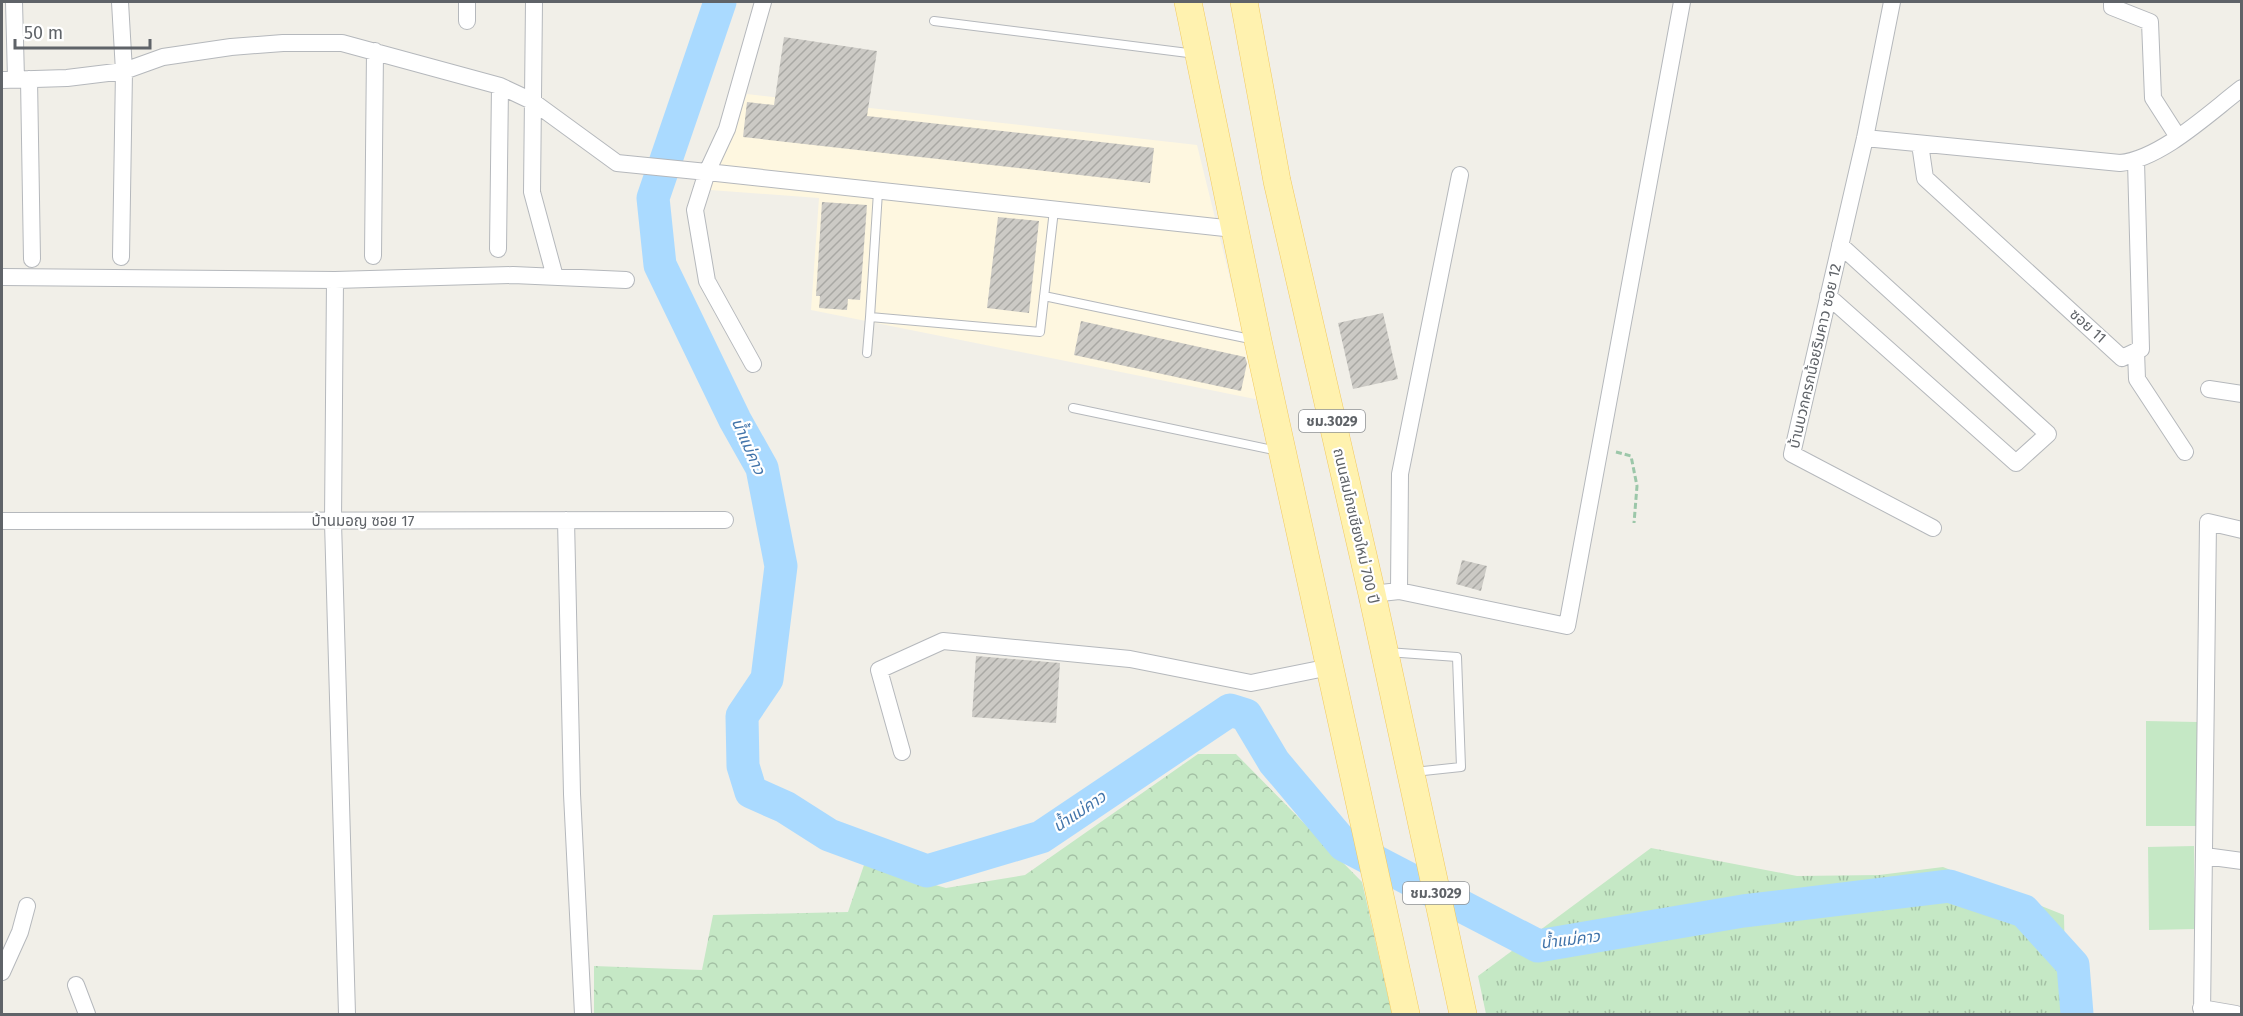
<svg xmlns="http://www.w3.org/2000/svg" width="2243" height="1016" font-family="'Fira Sans','Noto Sans Thai',sans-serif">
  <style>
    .commercial { fill: #fef7e0 }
    .grass { fill: url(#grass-tufts) }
    .forest { fill: url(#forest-crowns) }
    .pitch { fill: #c5e8c5 }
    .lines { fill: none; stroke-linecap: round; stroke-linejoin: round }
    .river { stroke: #aadaff; stroke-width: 33 }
    .building { fill: url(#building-hatch) }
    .service-casing { stroke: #b5b8bc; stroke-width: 10 }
    .minor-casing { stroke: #b5b8bc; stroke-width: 18 }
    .primary-casing { stroke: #f2c960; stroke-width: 28 }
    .path { stroke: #9cc7a9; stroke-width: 3; stroke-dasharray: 6 3; stroke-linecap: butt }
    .service { stroke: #fff; stroke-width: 8 }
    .minor { stroke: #fff; stroke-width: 16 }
    .primary { stroke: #fff2af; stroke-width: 27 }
    .labels { text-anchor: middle; stroke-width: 4.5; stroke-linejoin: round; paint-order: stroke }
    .shield { fill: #fff; stroke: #8f9295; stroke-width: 1.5 }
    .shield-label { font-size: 14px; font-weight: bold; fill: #5f6368 }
    .street-label { font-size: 15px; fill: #5f6368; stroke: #fff }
    .water-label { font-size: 16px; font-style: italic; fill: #4174aa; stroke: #fff }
  </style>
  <defs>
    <pattern id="grass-tufts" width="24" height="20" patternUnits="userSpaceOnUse" patternTransform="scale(1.5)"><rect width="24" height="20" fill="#c5e8c5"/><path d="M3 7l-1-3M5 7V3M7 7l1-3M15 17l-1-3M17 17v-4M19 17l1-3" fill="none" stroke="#a3c0a4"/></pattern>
    <pattern id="forest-crowns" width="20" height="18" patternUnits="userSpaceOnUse" patternTransform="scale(1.5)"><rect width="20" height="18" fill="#c5e8c5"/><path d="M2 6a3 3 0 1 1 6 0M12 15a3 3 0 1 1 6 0" fill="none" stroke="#a3c0a4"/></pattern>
    <pattern id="building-hatch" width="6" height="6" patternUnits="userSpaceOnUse" patternTransform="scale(1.5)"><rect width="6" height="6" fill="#cccac5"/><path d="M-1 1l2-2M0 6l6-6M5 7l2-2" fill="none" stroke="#a9a8a4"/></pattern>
  </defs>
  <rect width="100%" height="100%" fill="#f1efe8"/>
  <path class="commercial" d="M747,94L1197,145L1260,400L811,310L819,198L710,190Z"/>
  <path class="grass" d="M1651,848L1797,876L1879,875L1943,867L2064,915L2066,1014H1486L1478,976Z"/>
  <path class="forest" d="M1198,754H1236L1362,882L1392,1014H594V966L702,970L713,915L848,912L864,865L946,888L1025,875Z"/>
  <path class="pitch" d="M2146,721L2197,722V826H2146Z
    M2194,846L2195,929L2149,930L2148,847Z"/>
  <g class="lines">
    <path class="river" d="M720,2L653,198L660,265L735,420L762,468L781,566L767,679L742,716L743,766L751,792L785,807L829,835L927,871L1041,837L1230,710L1246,715L1274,762L1344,845L1538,946L1743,911L1949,886L2024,911L2073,965L2077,1014"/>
  </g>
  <path class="building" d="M784,37L877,51L867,116L1154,148L1150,183L743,137L747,102L774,105Z
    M822,202L867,205L860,300L848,299L847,310L819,308L820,296H816Z
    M998,217L1039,221L1029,313L987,308Z
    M1383,313L1398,379L1353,389L1338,323Z
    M1081,321L1245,357L1247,363L1241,391L1074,355Z
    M1462,560L1487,566L1481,591L1456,584Z
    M976,656L1060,663L1056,723L972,717Z"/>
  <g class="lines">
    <g class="service-casing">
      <path id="service" d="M934,21L1196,54
        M878,192L870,317L1040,332L1054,210
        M1044,296L1255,340
        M867,353L870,317
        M1073,408L1278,451
        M1387,652L1457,657L1461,767L1414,772"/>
    </g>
    <g class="minor-casing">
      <path id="minor" d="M14,2L16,79
        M120,2L124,71L121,257
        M467,2V21
        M534,2L532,192L555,277
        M1892,2L1865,138L1792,454L1933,528
        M2112,2V7L2150,22L2153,98L2178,137
        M29,79L32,259
        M2,80L67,78L124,71L163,57L231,47L283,43H342L500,86L532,101L617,163L707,172L727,129L763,2
        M1865,138L2120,163C2161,159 2209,113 2242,88
        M1920,144L1925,178L2122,358L2141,349L2136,161
        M498,249L500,86
        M373,256L375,51
        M2,277L335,280L513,275L626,280
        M335,280L333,522L347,1014
        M1828,296L2016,463L2048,434L1840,245
        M2136,351L2137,379L2185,452
        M753,364L707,281L695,210L707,172L1234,229
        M2209,389L2242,394
        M566,520L572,794L583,1014
        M2,521L725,520
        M1399,591L1400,474L1460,175
        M1372,594L1399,591L1567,626L1682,2
        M902,752L879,670L943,641L1130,659L1251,683L1330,667
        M2205,856L2242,861
        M2,972L20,932L27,906
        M76,985L87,1014
        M2201,1008L2236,1014
        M2202,1014L2208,522L2242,530"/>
    </g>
    <g class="primary-casing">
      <path id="primary" d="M1188,2L1258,341L1406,1014
        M1244,2L1277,181L1372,594L1463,1014"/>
    </g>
    <path class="path" d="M1616,452L1631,456L1637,486L1634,523"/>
    <use href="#service" class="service"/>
    <use href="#minor" class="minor"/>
    <use href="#primary" class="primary"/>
  </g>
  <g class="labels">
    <g class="shield">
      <rect x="1299" y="410" width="66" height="22" rx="4.5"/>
      <rect x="1403" y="882" width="66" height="22" rx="4.5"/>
    </g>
    <g class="shield-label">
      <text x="1332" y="426">ชม.3029</text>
      <text x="1436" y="898">ชม.3029</text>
    </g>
    <g class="street-label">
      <text transform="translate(2088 326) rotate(42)" y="5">ซอย 11</text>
      <text transform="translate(1815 356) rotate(-77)" y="5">บ้านบวกครกน้อยริมคาว ซอย 12</text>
      <text x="363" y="526">บ้านมอญ ซอย 17</text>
      <text transform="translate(1356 526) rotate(77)" y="5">ถนนสมโภชเชียงใหม่ 700 ปี</text>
    </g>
    <g class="water-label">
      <text transform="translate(749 446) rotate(66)" y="6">น้ำแม่คาว</text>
      <text transform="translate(1079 811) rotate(-34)" y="6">น้ำแม่คาว</text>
      <text transform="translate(1570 939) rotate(-7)" y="6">น้ำแม่คาว</text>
    </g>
  </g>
  <rect width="2243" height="1016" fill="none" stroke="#5f6368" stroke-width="6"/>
  <path d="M15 39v9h135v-9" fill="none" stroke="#5f6368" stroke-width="3"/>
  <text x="24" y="39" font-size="18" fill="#5f6368" stroke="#ffffff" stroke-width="4.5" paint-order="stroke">50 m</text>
</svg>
